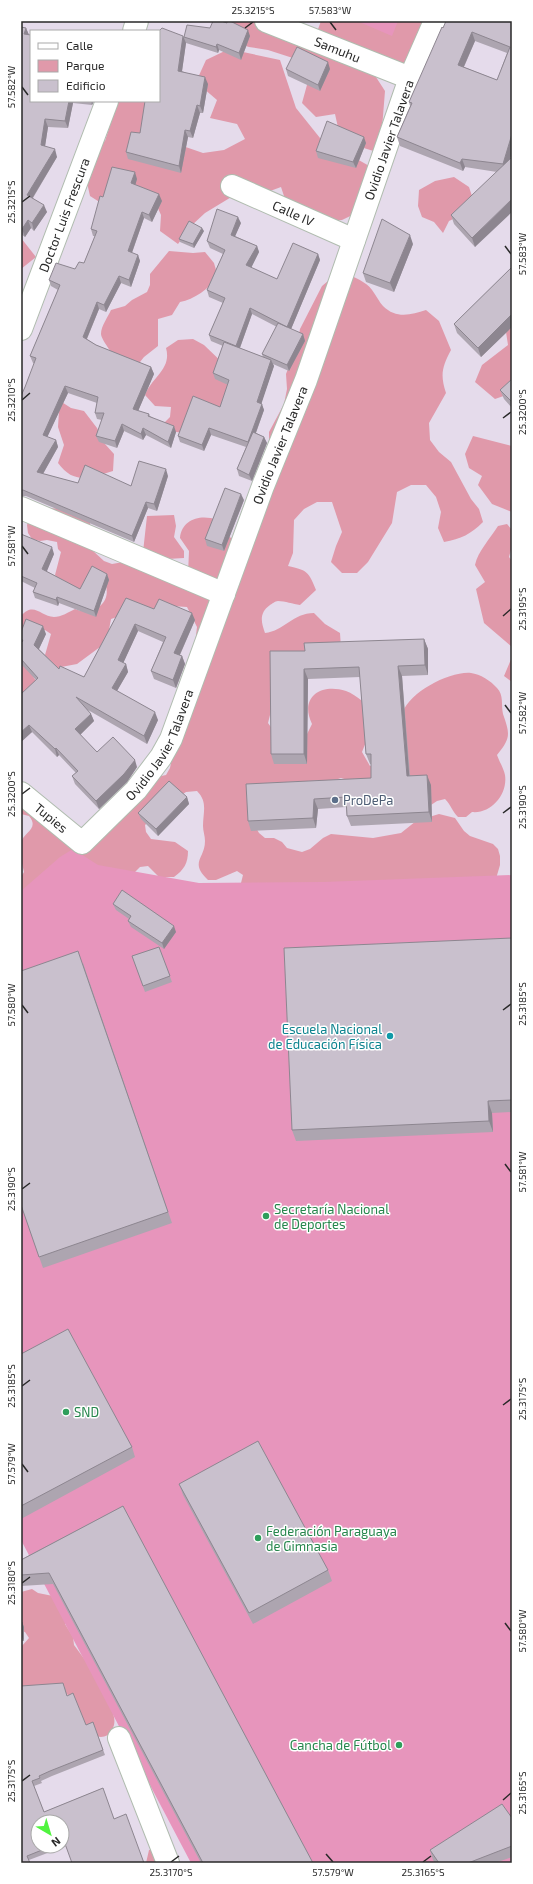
<svg xmlns="http://www.w3.org/2000/svg" width="533" height="1884" font-family="'Exo 2',sans-serif">
  <style>
    .green { fill: #e099aa }
    .pitch { fill: #e795bc }
    .lines { fill: none; stroke-linecap: round; stroke-linejoin: round }
    .minor-casing { stroke: #b0bcaf; stroke-width: 24 }
    .minor { stroke: #fff; stroke-width: 22 }
    .wall { fill: #ada5b0; fill-rule: evenodd }
    .shaded-wall { fill: #8d8690 }
    .building { fill: #c9c0cd; stroke: #8d8690; fill-rule: evenodd }
    .ticks { fill: none; stroke: #292929; stroke-width: 1.5 }
    .service-dot { fill: #5c6f8a; stroke: #fff; stroke-width: 1.5 }
    .culture-dot { fill: #0f9aa8; stroke: #fff; stroke-width: 1.5 }
    .leisure-dot { fill: #2e9e5b; stroke: #fff; stroke-width: 1.5 }
    .labels { text-anchor: middle; stroke-width: 3; stroke-linejoin: round; paint-order: stroke }
    .street-label { font-size: 13px; fill: #292929; stroke: #fff }
    .service-label { font-size: 13px; fill: #4e5e75; stroke: #fff; text-anchor: start }
    .culture-label { font-size: 13px; fill: #0d838f; stroke: #fff; text-anchor: end }
    .leisure-label { font-size: 13px; fill: #27864d; stroke: #fff; text-anchor: start }
    .neatline { fill: none; stroke: #292929; stroke-width: 1.5 }
    .ticks-label { font-size: 10px; text-anchor: middle; fill: #292929 }
  </style>
  <rect width="100%" height="100%" fill="#e5dbeb"/>
  <path class="green" d="M221,21H292L374,74L385,91L380,153L341,141L335,114L316,117L302,103L310,74L299,60L268,50L249,47L230,41Z
    M321,21H432L410,71L317,32Z
    M229,49L280,60L296,108L320,138L378,171L365,209L342,220L318,222L289,211L281,187L262,194L233,196L205,213L191,226L178,244L160,231L161,215L156,204L101,203L90,196L83,165L89,149L105,141L118,101H149L148,134L203,153L224,150L245,139L237,124L210,118L217,100L196,82L206,60Z
    M454,177L469,187L475,205L468,212L449,221L443,233L434,222L422,217L418,206L419,190L435,181Z
    M21,238L36,257L21,269Z
    M169,251L193,253L205,252L214,263L218,277C209,288 194,300 180,302L172,315L158,319V346L144,357L136,367L123,369C118,361 101,340 101,334C101,326 108,317 111,310L125,306L132,300L147,292L150,285V274Z
    M349,275C354,277 359,279 363,282C373,287 376,298 383,306C396,319 411,315 426,310L439,321L451,350C442,367 440,375 446,393L429,423L430,440L439,452L451,462L471,499L479,509L483,522C471,534 461,539 444,542L438,528L441,512L436,497L426,485H411L397,492L392,523L368,562L357,573H342L331,562L336,546L342,532L332,502H317L304,509L294,520L293,553L288,566C307,570 309,572 316,590L300,605C293,604 285,601 278,601C275,601 272,604 270,605C259,613 261,622 265,633C284,631 293,613 314,613L325,624L340,633L341,648L272,707L268,723L278,737L305,738L312,724C299,697 321,683 346,691C357,695 368,706 377,714L362,752L370,766L386,764L403,712C410,692 450,671 471,673C480,674 491,681 497,688C504,695 501,705 503,714C510,734 511,738 497,755C499,761 504,769 505,775C508,794 491,814 472,812L466,817H458C452,811 451,805 445,799L437,801L431,805L341,778L326,783L255,826L259,833L265,838H274L282,842L287,848L302,852L310,849L323,838L331,834L373,838L401,833L416,821L439,814L455,818L464,831L470,836L493,844L498,849L500,856V865L493,889L243,884L241,883L243,875L237,871L216,880H208C189,862 205,859 205,841C205,836 203,831 203,826C203,812 208,802 197,791L186,792L180,796L145,825L146,832L151,839L175,842L188,851C188,863 184,870 174,877H159L148,866L140,867L135,872L21,894V877L24,872C22,863 19,853 21,843C23,832 40,829 29,816L21,814V797L73,840L152,778L166,775L170,768L195,644L197,627L187,607L172,606L117,617L111,619L108,635L100,647L77,664L61,667L55,671L43,662L51,634L45,630L30,635L21,627V616C34,601 41,617 54,617C61,617 69,612 75,609C91,616 111,605 106,586C85,589 68,595 55,575L61,552L58,549L57,542L47,540L40,541L32,539L28,533L27,525L30,517L44,509L61,508L90,522L92,550L104,561L112,564L135,560L188,574L189,551L180,538C182,519 201,514 217,520L224,533L231,538L245,527L269,446V432L284,404L287,389L286,374L297,345L300,329L322,286L334,276Z
    M512,326V393L495,399L475,382L482,365L508,345L506,332Z
    M193,339L204,345L228,368L239,398L188,433L176,432L161,426L170,417L171,407L155,406L145,395C152,377 172,369 166,348L178,340Z
    M57,399L71,408L84,411L97,428L105,444L114,454L113,471C90,478 74,485 58,463L64,445L58,427L59,411Z
    M473,436L512,446V512L492,504L478,485L482,476L469,468L465,454Z
    M174,515L176,526L174,537L184,551V558L167,559L143,552L147,516Z
    M507,524L512,530V546L509,557L512,561V647L484,623L476,589L485,582L475,565C478,551 490,539 498,526Z
    M21,657L36,681L21,694Z
    M512,657V682L504,676Z
    M32,1589L38,1593L53,1596L66,1616L65,1624L73,1637L74,1645L88,1664L113,1713C114,1717 115,1720 114,1725C113,1728 111,1733 108,1735C84,1747 81,1698 66,1694C56,1691 32,1699 21,1702V1647L29,1638L25,1632L21,1631V1592Z
    M165,1849L169,1863H146L149,1850Z"/>
  <path class="pitch" d="M357,21H398L392,36Z
    M73,849L98,865L199,883L323,882L512,875V1863H191L21,1540V891L60,857Z"/>
  <g class="lines">
    <g class="minor-casing">
      <g id="minor">
        <path id="s1" d="M266,21L410,78"/>
        <path d="M134,31L137,21"/>
        <path id="s2" d="M232,186L354,240"/>
        <path id="s3" d="M21,329L107,101"/>
        <path d="M21,508L224,594"/>
        <path id="s4" d="M21,793L82,843L136,790L161,757L171,739L263,486L306,380L410,78L435,21"/>
        <path d="M119,1738L168,1863"/>
      </g>
    </g>
    <use href="#minor" class="minor"/>
  </g>
  <path class="wall" d="M512,21V153L475,247L454,224L451,215L497,172L465,167L463,171L400,146L397,137L410,106L409,102L443,28ZM475,41L507,53L497,80L464,67Z
    M21,27L26,28L29,35L31,101H94L92,105L73,103L68,128L48,127L45,146L57,157L33,198L47,212L34,231L31,228L25,237L21,234Z
    M183,36L184,37L250,36L241,60L219,50L218,53L186,43L182,71L208,84L203,113H200L193,138L188,137L181,173L128,159L126,152L140,133Z
    M286,69H330L320,91L288,76Z
    M366,143L356,168L318,158L316,151Z
    M137,179L135,185L162,201L152,222L144,218L132,253L138,255L140,261L131,287L121,283L106,312L99,309L87,339L96,345L151,367L154,374L138,411L149,414L150,416L176,432L171,448L146,435L143,440L124,431L117,448L99,442L96,436L102,420L97,419L95,413L97,403L68,393L47,437L56,440L58,447L43,474L78,483L131,486L168,476L157,511L148,508L134,542L26,496H21V396L25,387L35,364L33,363L30,356L58,290L51,286L49,280L75,269L84,263L95,236H93L91,229L103,197Z
    M241,223L235,236L257,246L259,252L251,268L277,279L318,254L320,260L291,329L303,334L305,341L289,371L273,364L274,366L261,403L264,410L256,433L264,437L267,443L252,481L239,476L237,469L246,447L211,435L204,451L180,442L178,436L220,407L228,385L215,379L213,373L223,346L211,341L209,335L223,303L209,297L207,290L223,254L210,248L207,241ZM252,314L277,327L262,354L263,357L240,348Z
    M204,231L194,248L180,242L179,239Z
    M413,244L394,292L366,282L363,273Z
    M512,267V327L481,357L457,333L454,324Z
    M512,379V408L504,399L500,390Z
    M244,500L224,551L207,546L205,539Z
    M21,534L54,554L46,571L80,589L107,574L109,580L96,617L59,603L58,606L35,598L33,592L35,588L21,581Z
    M126,598L154,609L195,620L180,655L182,656L185,664L176,688L154,679L151,671L163,642L138,631L123,663L126,664L128,672L117,691L158,720L147,744L88,710L91,714L94,721L80,735L97,752L137,767L127,782L99,809L75,784L72,776L76,773L59,755L57,757L32,732L21,742L36,680L21,664V643L22,642L21,639V632L46,634L39,649L59,669L84,677Z
    M424,639L428,649V675L402,676L410,775L431,785L432,822L351,826L347,816L346,807L318,809L316,828L251,831L248,821L371,778V764H370L366,754L360,677L308,679L307,764H274L271,754L305,651Z
    M187,797L189,804L158,836L141,819L138,813Z
    M113,904L176,932L164,949L131,927L128,921L129,919L116,910Z
    M512,938V1112L492,1113L493,1132L296,1141L292,1130Z
    M159,947L172,982L145,992L132,956Z
    M83,963L172,1223L43,1268L21,1205Z
    M21,1354L132,1447L135,1457L21,1519Z
    M179,1484L328,1570L332,1581L253,1624L183,1495Z
    M123,1506L313,1863H201L53,1584L21,1586V1555L22,1559Z
    M21,1622H22L24,1627V1641H21Z
    M21,1686L65,1687L67,1696L86,1725L93,1722L105,1755L52,1776L41,1781L42,1783L34,1786L44,1812L103,1788L66,1846L21,1863ZM62,1822V1846H38Z
    M512,1818V1857L495,1863H435L433,1860L430,1850Z"/>
  <path class="shaded-wall" d="M26,28L29,35L24,34Z
    M248,30L250,36L241,60L239,53Z
    M472,32L475,41L461,73L458,65Z
    M183,36L186,43L181,78L178,71Z
    M217,44L219,50L218,53L216,47Z
    M328,62L330,69L320,91L318,85Z
    M205,77L208,84L203,113L200,106Z
    M69,101H73V103L68,128L65,121Z
    M91,101H94L92,105Z
    M197,105L200,113L193,138L190,131Z
    M45,119L48,127L44,153L41,145Z
    M185,130L188,137L181,173L179,166Z
    M512,134V153L506,173L503,164Z
    M364,137L366,143L356,168L353,162Z
    M55,149L57,157L30,202L27,195Z
    M462,159L465,167L463,171L460,163Z
    M135,172L137,179L134,190L131,183Z
    M159,194L162,201L152,222L149,215Z
    M512,199V212L475,247L472,238Z
    M44,205L47,212L34,231L32,223Z
    M142,212L144,218L130,258L128,251Z
    M238,217L241,223L233,241L231,235Z
    M28,220L31,228L25,237L22,229Z
    M202,228L204,231L194,248L193,244Z
    M410,235L413,244L394,292L390,283Z
    M257,246L259,252L249,272L246,265Z
    M318,254L320,260L289,334L287,327Z
    M138,255L140,261L131,287L129,280Z
    M119,276L121,283L106,312L104,305Z
    M97,302L99,309L85,343L83,337Z
    M250,308L252,314L238,353L236,346Z
    M512,314V327L481,357L478,348Z
    M303,334L305,341L289,371L287,365Z
    M271,360L274,366L260,408L257,402Z
    M151,367L154,374L136,416L133,409Z
    M65,386L68,393L45,442L43,435Z
    M262,404L264,410L250,449L248,442Z
    M122,424L124,431L117,448L115,441Z
    M174,426L176,432L171,448L168,442Z
    M143,428L146,435L143,440L141,434Z
    M209,428L211,435L204,451L202,445Z
    M264,437L267,443L252,481L249,475Z
    M56,440L58,447L40,479L37,472Z
    M166,469L168,476L157,511L154,504Z
    M241,494L244,500L224,551L222,545Z
    M146,502L148,508L134,542L132,536Z
    M52,547L54,554L45,576L42,569Z
    M107,574L109,580L96,617L94,611Z
    M57,597L59,603L58,606L56,600Z
    M192,613L195,620L177,661L174,653Z
    M135,624L138,631L121,668L118,660Z
    M43,626L46,634L37,653L34,645Z
    M424,639L428,649V675L425,665Z
    M182,656L185,664L176,688L173,680Z
    M126,664L128,672L114,696L112,688Z
    M398,666L402,676L410,786L407,776Z
    M304,669L308,679L307,764L304,754Z
    M155,712L158,720L147,744L144,736Z
    M91,714L94,721L78,737L75,729Z
    M29,725L32,732L21,742V732Z
    M56,748L59,755L57,757L55,749Z
    M135,760L137,767L127,782L99,809L96,801Z
    M427,775L431,785L432,822L429,812Z
    M187,797L189,804L158,836L156,829Z
    M314,799L318,809L316,828L313,818Z
    M174,926L176,932L164,949L162,943Z
    M488,1101L492,1113L493,1132L489,1121Z
    M22,1622L24,1627V1641L22,1637Z"/>
  <path class="building" d="M213,21H221L227,23V21H230L248,30L239,53L217,44L216,47L184,37L187,25L210,28Z
    M446,21H512V134L503,164L462,159L460,163L397,137L412,103L409,102L442,27L443,28ZM472,32L510,47L497,80L458,65Z
    M21,27L26,28L24,34L31,35V101H69L65,121L45,119L41,145L55,149L27,195L44,205L32,223L28,220L22,229L21,228Z
    M162,28L183,36L178,71L205,77L200,106L197,105L190,131L185,130L179,166L126,152L131,132L140,133L145,101H159V31Z
    M297,47L328,62L318,85L286,69Z
    M327,121L364,137L353,162L316,151Z
    M512,157V199L472,238L451,215Z
    M112,167L135,172L131,183L159,194L149,215L142,212L128,251L138,255L129,280L119,276L104,305L97,302L83,337L96,345L151,367L133,409L149,414L148,416L174,426L168,442L143,428L141,434L122,424L115,441L96,436L104,413H95L98,397L65,386L43,435L56,440L37,472L78,483L85,465L131,486L139,461L166,469L154,504L146,502L132,536L23,490H21V396L25,387L36,358L30,356L60,285L49,280L56,263L75,269L79,262L84,263L97,231L91,229L100,196L103,197Z
    M217,209L238,217L231,235L257,246L246,265L277,279L293,243L318,254L287,327L250,308L236,346L209,335L225,298L207,290L225,250L207,241Z
    M382,219L410,235L390,283L363,273Z
    M189,221L202,228L193,244L179,239Z
    M512,267V314L478,348L454,324Z
    M278,323L303,334L287,365L262,354Z
    M224,342L271,360L257,402L262,404L248,442L209,428L202,445L178,436L193,396L220,407L229,380L213,373Z
    M512,379V402L500,390Z
    M253,432L264,437L249,475L237,469Z
    M225,488L241,494L222,545L205,539Z
    M21,534L52,547L42,569L80,589L92,566L107,574L94,611L57,597L56,600L33,592L37,583L21,576Z
    M126,598L154,609L159,599L192,613L174,653L182,656L173,680L151,671L166,637L135,624L118,660L126,664L112,688L155,712L144,736L76,697L91,714L75,729L97,752L113,737L135,760L124,774L96,801L72,776L78,771L56,748L55,749L29,725L21,732V694L38,678L21,659V643L23,641L21,638V632L26,619L43,626L34,645L59,669L60,666L84,677Z
    M424,639L425,665L398,666L407,776L427,775L429,812L347,816L346,797L314,799L313,818L248,821L246,784L371,778V754H366L359,667L304,669V754H271L270,651H305L304,643Z
    M169,781L187,797L156,829L138,813Z
    M122,890L174,926L162,943L128,921L131,916L113,904Z
    M512,938V1100L488,1101L489,1121L292,1130L284,948Z
    M159,947L170,976L143,986L132,956Z
    M78,951L168,1212L39,1257L21,1205V971Z
    M68,1329L132,1447L21,1506V1354Z
    M258,1441L328,1570L249,1613L179,1484Z
    M123,1506L313,1863H203L49,1573L21,1575V1560Z
    M21,1622H22V1637H21Z
    M63,1683L67,1696L73,1693L86,1725L93,1722L103,1750L50,1771L39,1776L40,1778L32,1781L44,1812L103,1788L114,1819L126,1814L144,1863H72L64,1841L62,1842V1822H38V1846H52L27,1856L30,1863H21V1686Z
    M502,1804L512,1818V1846L468,1863H439L430,1850Z"/>
  <path class="ticks" d="M330,22L336,30M245,28L253,22M22,87L28,95M22,202L30,196M505,246L511,254M22,400L30,393M503,418L511,412M22,546L28,554M503,616L511,609M505,705L511,713M22,794L30,788M503,813L511,807M22,1005L28,1013M503,1010L511,1004M505,1164L511,1172M22,1189L30,1183M22,1386L30,1380M503,1405L511,1399M22,1464L28,1472M22,1583L30,1577M505,1623L511,1631M22,1781L30,1775M503,1800L511,1793M326,1854L333,1862M171,1862L179,1856M423,1862L431,1856"/>
  <circle class="service-dot" cx="335" cy="800" r="4"/>
  <circle class="culture-dot" cx="390" cy="1036" r="4"/>
  <g class="leisure-dot">
    <circle cx="266" cy="1216" r="4"/>
    <circle cx="66" cy="1412" r="4"/>
    <circle cx="258" cy="1538" r="4"/>
    <circle cx="399" cy="1745" r="4"/>
  </g>
  <g class="labels">
    <g class="street-label">
      <text dy="5" stroke="none"><textPath href="#s1" startOffset="77">Samuhu</textPath></text>
      <text dy="5" stroke="none"><textPath href="#s4" startOffset="854">Ovidio Javier Talavera</textPath></text>
      <text dy="5" stroke="none"><textPath href="#s2" startOffset="67">Calle IV</textPath></text>
      <text dy="5" stroke="none"><textPath href="#s3" startOffset="122">Doctor Luis Frescura</textPath></text>
      <text dy="5" stroke="none"><textPath href="#s4" startOffset="530">Ovidio Javier Talavera</textPath></text>
      <text dy="5" stroke="none"><textPath href="#s4" startOffset="206">Ovidio Javier Talavera</textPath></text>
      <text dy="5" stroke="none"><textPath href="#s4" startOffset="39">Tupies</textPath></text>
    </g>
    <g class="service-label">
      <text x="343" y="805">ProDePa</text>
    </g>
    <g class="culture-label">
      <text x="382" y="1034">Escuela Nacional<tspan x="382" dy="15">de Educación Física</tspan></text>
    </g>
    <g class="leisure-label">
      <text x="274" y="1214">Secretaría Nacional<tspan x="274" dy="15">de Deportes</tspan></text>
      <text x="74" y="1417">SND</text>
      <text x="266" y="1536">Federación Paraguaya<tspan x="266" dy="15">de Gimnasia</tspan></text>
      <text x="391" y="1750" text-anchor="end">Cancha de Fútbol</text>
    </g>
  </g>
  <rect width="533" height="1884" fill="none" stroke="#ffffff" stroke-width="44"/>
  <rect x="30" y="30" width="130" height="72" fill="#ffffff" stroke="#a9a9a9"/>
  <rect x="38" y="43" width="20" height="6" fill="#ffffff" stroke="#a9a9a9"/>
  <text x="66" y="50" font-size="12" fill="#292929">Calle</text>
  <rect x="38" y="60" width="20" height="12" fill="#e099aa" stroke="#a9a9a9"/>
  <text x="66" y="70" font-size="12" fill="#292929">Parque</text>
  <rect x="38" y="80" width="20" height="12" fill="#c9c0cd" stroke="#a9a9a9"/>
  <text x="66" y="90" font-size="12" fill="#292929">Edificio</text>
  <g transform="translate(50 1834) rotate(142)"><circle r="19" fill="#ffffff" stroke="#a9a9a9"/>
  <path d="M0-3L7 15L0 10L-7 15Z" fill="#50f43f"/>
  <text y="-6" font-size="11" font-weight="bold" text-anchor="middle" fill="#292929">N</text>
  </g>
  <rect x="22" y="22" width="489" height="1840" class="neatline"/>
  <g class="ticks-label">
    <text x="253" y="14">25.3215°S</text>
    <text x="330" y="14">57.583°W</text>
    <text transform="translate(11 87) rotate(-90)" y="4">57.582°W</text>
    <text transform="translate(11 202) rotate(-90)" y="4">25.3215°S</text>
    <text transform="translate(522 254) rotate(-90)" y="4">57.583°W</text>
    <text transform="translate(11 400) rotate(-90)" y="4">25.3210°S</text>
    <text transform="translate(522 412) rotate(-90)" y="4">25.3200°S</text>
    <text transform="translate(11 546) rotate(-90)" y="4">57.581°W</text>
    <text transform="translate(522 609) rotate(-90)" y="4">25.3195°S</text>
    <text transform="translate(522 713) rotate(-90)" y="4">57.582°W</text>
    <text transform="translate(11 794) rotate(-90)" y="4">25.3200°S</text>
    <text transform="translate(522 807) rotate(-90)" y="4">25.3190°S</text>
    <text transform="translate(522 1004) rotate(-90)" y="4">25.3185°S</text>
    <text transform="translate(11 1005) rotate(-90)" y="4">57.580°W</text>
    <text transform="translate(522 1172) rotate(-90)" y="4">57.581°W</text>
    <text transform="translate(11 1189) rotate(-90)" y="4">25.3190°S</text>
    <text transform="translate(11 1386) rotate(-90)" y="4">25.3185°S</text>
    <text transform="translate(522 1399) rotate(-90)" y="4">25.3175°S</text>
    <text transform="translate(11 1464) rotate(-90)" y="4">57.579°W</text>
    <text transform="translate(11 1583) rotate(-90)" y="4">25.3180°S</text>
    <text transform="translate(522 1631) rotate(-90)" y="4">57.580°W</text>
    <text transform="translate(11 1781) rotate(-90)" y="4">25.3175°S</text>
    <text transform="translate(522 1793) rotate(-90)" y="4">25.3165°S</text>
    <text x="171" y="1876">25.3170°S</text>
    <text x="333" y="1876">57.579°W</text>
    <text x="423" y="1876">25.3165°S</text>
  </g>
</svg>
